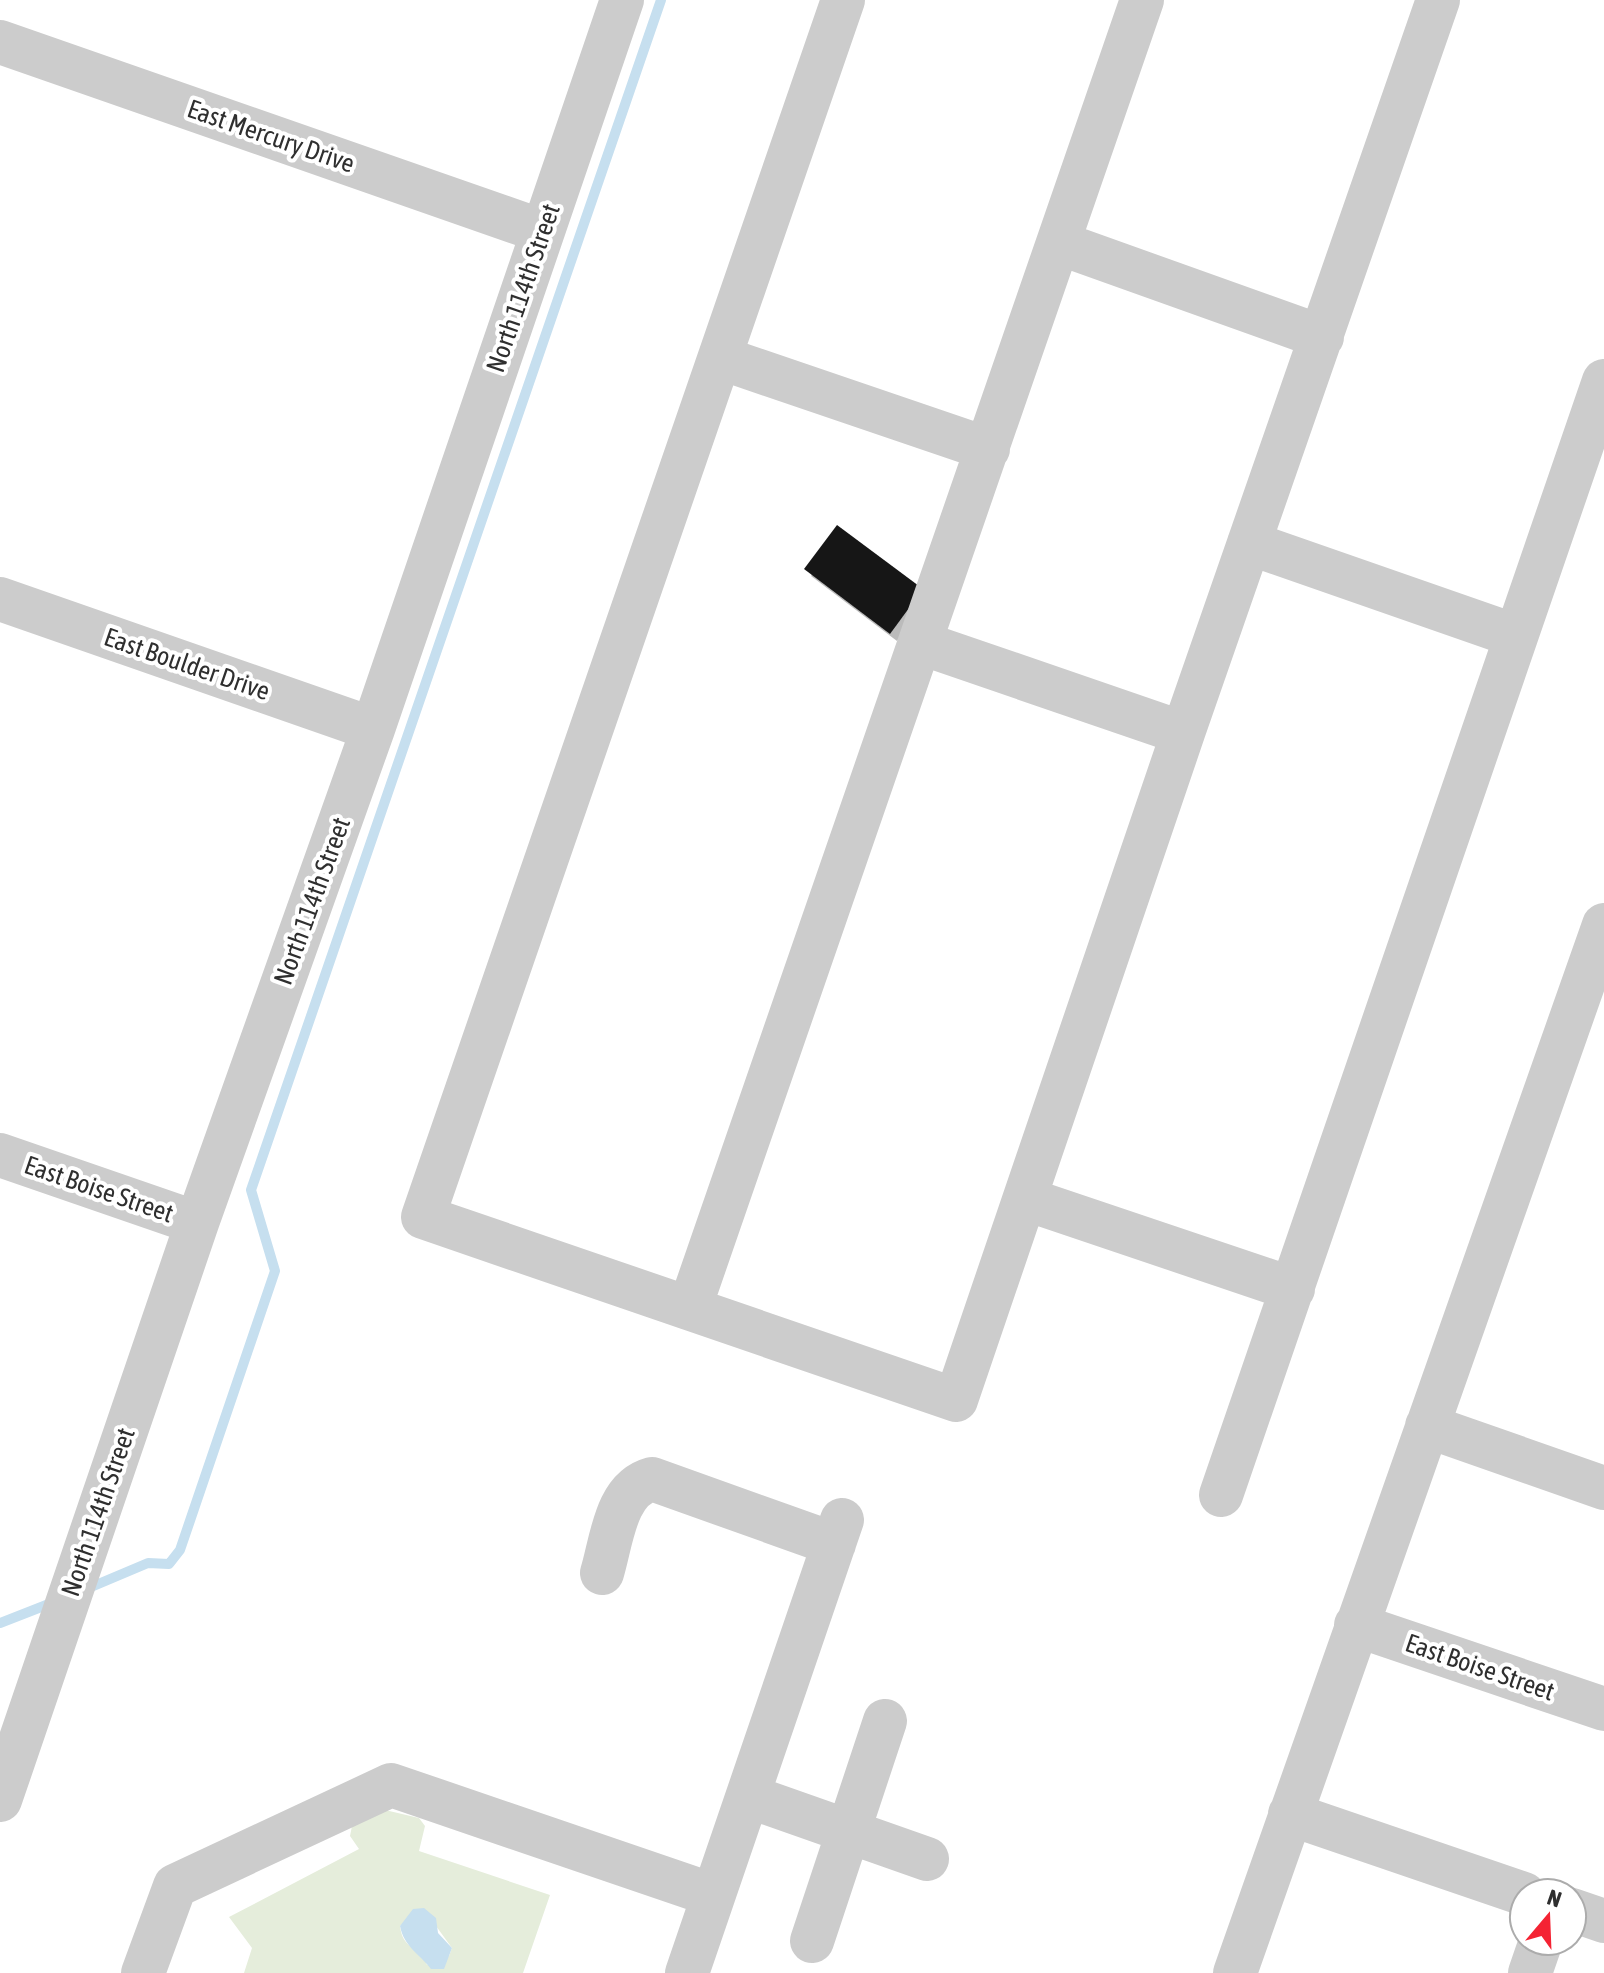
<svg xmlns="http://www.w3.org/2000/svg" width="1604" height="1973" font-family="'Asap Condensed',sans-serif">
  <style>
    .green { fill: #e5eddb; fill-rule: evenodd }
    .water { fill: #c6dfef }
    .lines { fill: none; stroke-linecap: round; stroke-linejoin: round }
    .stream { stroke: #c6dfef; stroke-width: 10 }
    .building { fill: #161616; filter: url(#shadow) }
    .minor { stroke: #ccc; stroke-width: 44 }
    .labels { text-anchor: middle; stroke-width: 8; stroke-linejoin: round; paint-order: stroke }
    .street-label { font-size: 26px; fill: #2f2f2f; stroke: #fff }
  </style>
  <defs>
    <filter id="shadow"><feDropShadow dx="7" dy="7" stdDeviation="0" flood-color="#0004"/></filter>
  </defs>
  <rect width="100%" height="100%" fill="#fff"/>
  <path class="green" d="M385,1810L419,1818L425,1826L419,1851L550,1895L523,1973H244L252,1948L229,1917L359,1849L350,1836L352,1826ZM407,1920L436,1926L452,1948L449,1956L427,1965L423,1955C410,1946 402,1943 400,1926Z"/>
  <path class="water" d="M424,1908L436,1918L438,1933L452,1948L444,1969H431C419,1953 404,1947 400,1926L413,1909Z"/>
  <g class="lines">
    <path class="stream" d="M84,1590L148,1563L169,1564L180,1550L275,1271L251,1190L661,0
      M0,1623L54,1602"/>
  </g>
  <path class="building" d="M837,525L923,589L890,634L804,569Z"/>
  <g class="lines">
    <path class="minor" d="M843,0L423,1217L956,1400L1183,733L1438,0
      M0,42L542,231
      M1059,243L1322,337
      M721,358L988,449
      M1249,543L1516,636
      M0,599L373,729
      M921,643L1183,733
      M0,1155L197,1223
      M1026,1199L1293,1289
      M690,1307L1142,0
      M1427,1426L1604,1488
      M1221,1495L1604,381
      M602,1573C612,1540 615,1489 652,1479L834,1544
      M1356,1625L1604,1709
      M748,1796L927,1859
      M0,1800L197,1223L373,729L622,0
      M1290,1814L1524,1894
      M1572,1910L1604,1921
      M812,1941L885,1721
      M143,1973L175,1886L391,1785L713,1895
      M687,1973L842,1520
      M1235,1973L1604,925
      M1530,1973L1541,1941"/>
  </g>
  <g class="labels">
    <g class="street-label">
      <text transform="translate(271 136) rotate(19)" y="9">East Mercury Drive</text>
      <text transform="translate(523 288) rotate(-71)" y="9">North 114th Street</text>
      <text transform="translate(187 664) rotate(19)" y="9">East Boulder Drive</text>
      <text transform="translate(312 901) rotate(-70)" y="9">North 114th Street</text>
      <text transform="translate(99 1189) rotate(19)" y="9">East Boise Street</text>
      <text transform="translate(98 1512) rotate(-71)" y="9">North 114th Street</text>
      <text transform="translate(1480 1667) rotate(19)" y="9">East Boise Street</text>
    </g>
  </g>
  <g transform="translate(1548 1917) rotate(19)"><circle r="38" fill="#ffffff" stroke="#acacac" stroke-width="2"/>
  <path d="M0-6L14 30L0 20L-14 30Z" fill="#f42333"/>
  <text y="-12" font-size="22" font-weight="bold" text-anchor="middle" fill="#2f2f2f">N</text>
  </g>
</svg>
